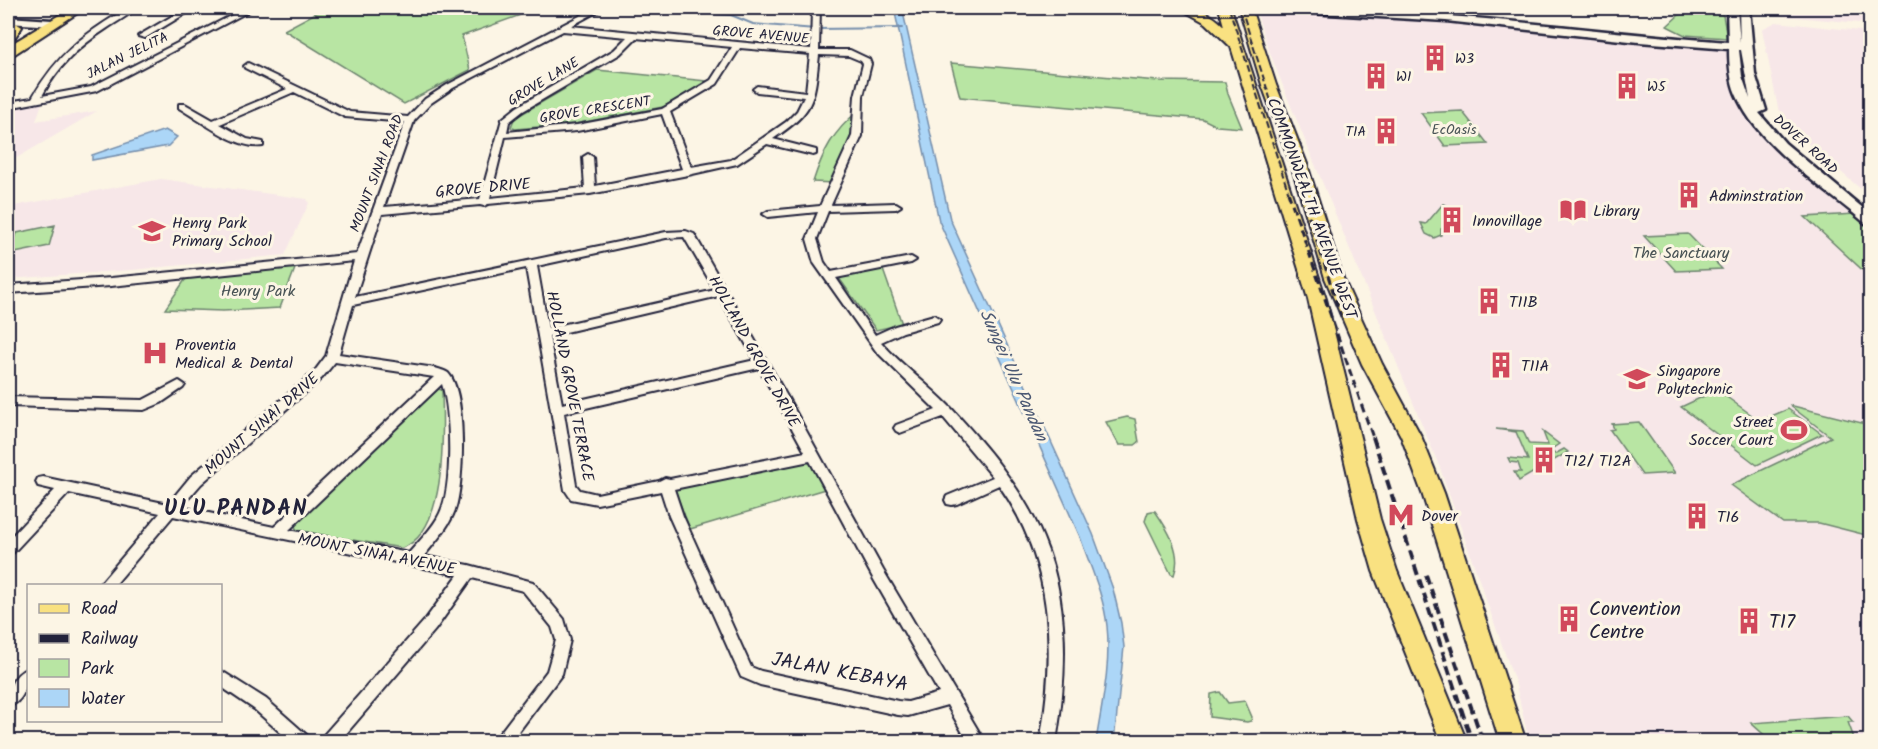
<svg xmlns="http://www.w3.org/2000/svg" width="1878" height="749" font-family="Kalam,sans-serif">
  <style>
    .built { fill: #f7e7e8 }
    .green { fill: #b8e5a3; stroke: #6d846f; stroke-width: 1.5 }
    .water { fill: #acd6f7; stroke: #758eac; stroke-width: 1.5 }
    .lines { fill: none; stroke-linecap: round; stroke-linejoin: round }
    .stream { stroke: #758eac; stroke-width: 2 }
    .minor-casing { stroke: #22223b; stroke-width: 4 }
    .tertiary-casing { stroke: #22223b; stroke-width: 5 }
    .secondary-casing { stroke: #22223b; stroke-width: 5 }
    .primary-casing { stroke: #22223b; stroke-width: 4 }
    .minor { fill: #fcf5e5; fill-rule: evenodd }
    .tertiary { fill: #fcf5e5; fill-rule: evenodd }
    .secondary { fill: #fcf5e5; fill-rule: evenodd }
    .primary { fill: #f9e181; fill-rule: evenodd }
    .rail-far2 { stroke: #22223b; stroke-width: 2; stroke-dasharray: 7 3; stroke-linecap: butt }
    .rail-far1 { stroke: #22223b; stroke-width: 3; stroke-dasharray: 8 4.5; stroke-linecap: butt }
    .rail { stroke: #22223b; stroke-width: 4; stroke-dasharray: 10 5; stroke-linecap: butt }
    .labels { text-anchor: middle; stroke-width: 6; stroke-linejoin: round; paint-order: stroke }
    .far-street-label { font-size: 14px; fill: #22223b; stroke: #fcf5e5 }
    .far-poi-label { font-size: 14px; fill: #22223b; stroke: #fcf5e5; text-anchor: start }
    .far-park-label { font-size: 14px; fill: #485355; stroke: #fcf5e5 }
    .street-label { font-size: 16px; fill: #22223b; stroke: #fcf5e5 }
    .poi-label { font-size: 16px; fill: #22223b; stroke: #fcf5e5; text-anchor: start }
    .park-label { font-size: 16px; fill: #485355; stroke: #fcf5e5 }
    .water-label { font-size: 18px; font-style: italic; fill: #4b5873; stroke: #fcf5e5 }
    .near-poi-label { font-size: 20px; fill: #22223b; stroke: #fcf5e5; text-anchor: start }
    .near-street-label { font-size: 20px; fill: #22223b; stroke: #fcf5e5 }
    .district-label { font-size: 22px; font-weight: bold; letter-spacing: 1.5px; fill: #22223b; stroke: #fcf5e5 }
  </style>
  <rect width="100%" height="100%" fill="#fcf5e5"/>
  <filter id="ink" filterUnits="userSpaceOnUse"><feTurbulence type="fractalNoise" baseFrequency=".0167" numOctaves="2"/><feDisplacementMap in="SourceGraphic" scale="12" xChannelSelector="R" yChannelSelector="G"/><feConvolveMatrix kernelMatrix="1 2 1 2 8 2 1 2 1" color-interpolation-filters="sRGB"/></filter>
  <g filter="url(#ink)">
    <path class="built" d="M1760,8H1870V24L1774,15Z
      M1256,11L1417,17L1728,48L1737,92L1774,141L1870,224V741H1529L1516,685L1440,468L1288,99L1267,45Z
      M1776,22L1870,32V197L1805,141L1778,108L1762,29Z
      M42,103L36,121L97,111L8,163V109Z
      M161,179L307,199L309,203L285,255L132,270L8,279V207Z"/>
    <path class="green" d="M325,8H540L462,36L470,70L404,104L284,30Z
      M1703,8L1723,15L1727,38L1685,35L1667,26L1679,15Z
      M951,63L1158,81L1225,82L1228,94L1242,128L1217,126L1203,119L960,97Z
      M597,70L707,81L668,106L574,124L515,129L511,127L514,119L518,116Z
      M858,111L857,136L834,183L813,182C823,151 833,132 858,111Z
      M1462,111L1488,144L1445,146L1421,113Z
      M1443,204L1451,207L1449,209L1452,212L1446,215L1462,228L1456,230L1450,225L1441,229V235L1434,238L1426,234L1421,223L1426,224Z
      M1855,214L1870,228V277L1805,217Z
      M55,225L49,246L10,254L17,233Z
      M1688,234L1722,269L1676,271L1644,236Z
      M881,264L902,324L876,330L834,271Z
      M296,266L280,308L223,311L165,309L187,277Z
      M438,389L442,390C443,431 448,532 402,548L297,531L295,526L297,521Z
      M1717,390L1760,421L1788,409L1822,434L1757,465L1681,407Z
      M1789,405L1870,425V536L1819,523H1783L1731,485L1831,437Z
      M1127,417L1135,419L1139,442L1135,445H1119L1106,422Z
      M1639,422L1675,473L1642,475L1610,430L1614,429L1612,424Z
      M1496,429L1523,431L1529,444L1548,445L1543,432L1559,444L1550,450L1555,454L1564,449L1568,452L1519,481L1514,472H1521L1518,463L1510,462L1508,458L1528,460L1516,432Z
      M818,456L835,486L690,529L673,486Z
      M1152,511H1155C1167,528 1183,553 1174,575L1171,574L1145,521L1148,512Z
      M1220,692L1228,703L1245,701L1252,717L1251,721L1247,722L1210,717L1211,694Z
      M1848,716L1853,722H1848L1855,741H1771L1751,723Z"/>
    <path class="water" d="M894,8H902L950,219L1093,534L1113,589L1121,623L1124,647L1114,741H1096C1102,704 1111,664 1107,626C1104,596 1090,566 1080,537L939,221Z
      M165,130L177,137L168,146L92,160V155Z"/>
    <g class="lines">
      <path class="stream" d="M621,8L731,15L753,24L816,29L902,28"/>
      <g class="minor-casing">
        <path id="minor" d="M128,8H137C128,16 116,22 106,29C78,47 58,67 42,96L91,87L246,8H255L97,91L8,108V102L32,98C58,53 84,34 128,8Z
          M186,8H195L145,38L138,36Z
          M595,8H604L571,26L811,49L812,8H820L819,50H850L869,59L871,64L863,96L862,136L831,205L896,203L901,206L896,209L828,211L817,239L824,262L831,272L911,257L916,260L911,263L836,278L875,335L895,326L934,315L940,319L938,322L903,332L881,342C902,366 929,385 951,408C986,446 1023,489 1043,538C1070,602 1067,675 1056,742H1040C1056,651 1054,563 999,485L957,504L952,505L947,504L945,500L947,496L993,477L943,417L900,433L896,431L894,428L896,425L936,410L876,351L814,263L807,239L818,212L768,217L763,214L768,211L820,206L852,136L855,96L863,64L861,61L849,56L819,55C814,103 814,111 773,139L816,150V154L813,155L767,144L737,164L688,175L590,194L488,204L484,206L480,205L382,214L355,297L666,232L686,231L694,234L793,407L883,570L985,742H968L947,705L908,716L898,715L760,685L741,677L669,516L661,491L597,504L571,499L565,490L526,268L353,305L339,354L435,368C439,369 445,371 448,373C467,392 464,485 455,510C449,527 435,542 424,556L469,565L533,582L564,619L570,640L562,674L511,742H493L547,671L556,640L552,627L523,591L472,578L435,630L339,742H320L322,737L425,620L458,575L173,516L114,586H98L160,513L69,493L13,553L8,555V540L55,490L38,486L36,482L38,478L43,477L168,504L191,476L314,372L326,356L354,261L111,286L8,293V285L111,278L357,254L405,122L345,117L294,92L220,124L247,139L263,142V146C238,150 201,121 179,108V104H185L213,120L287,89L245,68L244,66L248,63L350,112L408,117L425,99L447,85ZM563,31L627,37L614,50L517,107L502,119L480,199L384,207L414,121L431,103L453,88ZM636,38L732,47L711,80L662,109L577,125L507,132L509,122L523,111L620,54ZM740,48L810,54L806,92L757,86L753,89L757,92L804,97L797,111L786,122L731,160L691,167L670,112L717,84ZM662,114L682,169L595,186L593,157L588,154L583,157L585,188L490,198L505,137L577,131ZM684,237L715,290L548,328L537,266L666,238ZM719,296L755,360L562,404L549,336ZM335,362L434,377L274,527L181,507L201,484L322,378ZM759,368L805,452L670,479L665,478L659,481L597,494L580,490L576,485L564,413ZM442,384C451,412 453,486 440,513C433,528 420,540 409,553L289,530ZM810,461L873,578L939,693L908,702L898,701L761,671L751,667L683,516L674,489Z
          M1390,8H1398L1401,15L1400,17H1394Z
          M179,381L185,385L183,388L161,403L144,410L8,406V397L143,400Z
          M28,668C29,683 24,702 8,707C8,691 11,675 28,668Z
          M220,670L266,699L309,737L311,742H291L254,709L220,686Z"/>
      </g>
      <g class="tertiary-casing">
        <path id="tertiary" d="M1273,8C1311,4 1353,9 1391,12C1504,18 1616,34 1728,42L1727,8H1737L1740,43L1739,8H1749L1755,74L1766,110L1759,113L1785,143L1870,214V224L1865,223C1824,187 1757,146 1736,94C1730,80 1729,64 1729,49L1639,42L1446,21L1278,11ZM1739,50H1741L1750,99L1742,76Z"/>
      </g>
      <g class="secondary-casing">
        <path id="secondary" d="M8,17L52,20L58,23L52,26L8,23Z"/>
      </g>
      <g class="primary-casing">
        <path id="primary" d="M71,8H85L13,55L8,56V46Z
          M1179,8C1196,6 1211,13 1224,26L1219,8H1231L1326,299L1380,519L1397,571L1467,742H1441L1373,571L1358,519L1308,299L1231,47L1206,23Z
          M1239,8H1251L1276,85L1307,164L1343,278L1382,364L1421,436L1444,493L1526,742H1500L1422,493L1401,436L1362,364L1325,278L1291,164L1262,85Z
          M8,18L22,27L15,37H8Z"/>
      </g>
      <use href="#minor" class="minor"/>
      <use href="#tertiary" class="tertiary"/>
      <use href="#secondary" class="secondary"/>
      <use href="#primary" class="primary"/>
      <path class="rail-far2" d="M1229,8L1289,194
        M1241,8L1301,194"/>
      <path class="rail-far1" d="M1288,192L1373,438
        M1301,192L1341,316"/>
      <path class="rail" d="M1373,437L1472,742
        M1426,575L1483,742"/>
    </g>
  </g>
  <defs>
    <g id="building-bare" transform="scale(2.07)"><path d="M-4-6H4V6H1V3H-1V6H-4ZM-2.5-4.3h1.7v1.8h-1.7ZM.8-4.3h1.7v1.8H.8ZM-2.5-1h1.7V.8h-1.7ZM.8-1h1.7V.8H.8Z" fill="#d1495b" stroke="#fcf5e5" stroke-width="2.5" paint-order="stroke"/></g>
    <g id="library-bare" transform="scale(2.07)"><path d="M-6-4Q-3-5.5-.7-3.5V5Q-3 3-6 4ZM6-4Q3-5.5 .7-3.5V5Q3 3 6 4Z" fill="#d1495b" stroke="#fcf5e5" stroke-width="2.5" paint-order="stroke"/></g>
    <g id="school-bare" transform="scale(2.07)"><path d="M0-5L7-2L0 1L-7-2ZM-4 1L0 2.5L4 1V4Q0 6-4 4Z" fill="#d1495b" stroke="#fcf5e5" stroke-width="2.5" paint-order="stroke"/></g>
    <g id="hospital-bare" transform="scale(2.07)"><path d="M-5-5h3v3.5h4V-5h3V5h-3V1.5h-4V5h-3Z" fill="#d1495b" stroke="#fcf5e5" stroke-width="2.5" paint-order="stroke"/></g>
    <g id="university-bare" transform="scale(2.07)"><path d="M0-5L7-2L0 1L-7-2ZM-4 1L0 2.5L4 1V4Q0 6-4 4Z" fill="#d1495b" stroke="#fcf5e5" stroke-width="2.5" paint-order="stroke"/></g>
    <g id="stadium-bare" transform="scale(2.07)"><path d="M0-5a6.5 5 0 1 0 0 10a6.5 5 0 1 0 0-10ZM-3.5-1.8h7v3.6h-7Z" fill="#d1495b" stroke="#fcf5e5" stroke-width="2.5" paint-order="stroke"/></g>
    <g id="metro-bare" transform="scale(2.07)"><path d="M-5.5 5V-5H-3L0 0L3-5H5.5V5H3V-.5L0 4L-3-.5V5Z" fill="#d1495b" stroke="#fcf5e5" stroke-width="2.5" paint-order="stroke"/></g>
  </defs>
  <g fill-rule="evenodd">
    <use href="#building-bare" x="1435" y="58"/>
    <use href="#building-bare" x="1376" y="76"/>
    <use href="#building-bare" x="1627" y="86"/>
    <use href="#building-bare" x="1386" y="131"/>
    <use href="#building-bare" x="1689" y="195"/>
    <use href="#library-bare" x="1573" y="210"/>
    <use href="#building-bare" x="1452" y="220"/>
    <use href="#school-bare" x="152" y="231"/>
    <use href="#building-bare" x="1489" y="301"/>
    <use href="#hospital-bare" x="155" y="353"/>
    <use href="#building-bare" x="1501" y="365"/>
    <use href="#university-bare" x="1637" y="379"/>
    <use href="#stadium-bare" x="1794" y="430"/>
    <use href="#building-bare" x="1544" y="460"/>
    <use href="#metro-bare" x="1401" y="515"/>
    <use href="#building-bare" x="1697" y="516"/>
    <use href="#building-bare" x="1569" y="619"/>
    <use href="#building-bare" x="1749" y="621"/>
  </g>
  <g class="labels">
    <g class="far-street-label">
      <text transform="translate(761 34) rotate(5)" y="5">GROVE AVENUE</text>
      <text transform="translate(127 55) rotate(-26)" y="5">JALAN JELITA</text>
      <text transform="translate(543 81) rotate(-31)" y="5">GROVE LANE</text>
      <text transform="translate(595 109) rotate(-9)" y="5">GROVE CRESCENT</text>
      <text transform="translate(1806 144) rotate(42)" y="5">DOVER ROAD</text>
      <text transform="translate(376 173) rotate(-69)" y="5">MOUNT SINAI ROAD</text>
    </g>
    <g class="far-poi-label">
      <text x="1455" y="63">W3</text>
      <text x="1396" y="81">W1</text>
      <text x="1647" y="91">W5</text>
      <text x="1366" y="136" text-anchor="end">T1A</text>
    </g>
    <g class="far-park-label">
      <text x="1454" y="134">EcOasis</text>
    </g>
    <g class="street-label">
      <text transform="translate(483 187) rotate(-5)" y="6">GROVE DRIVE</text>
      <text transform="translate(1313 208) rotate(70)" y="6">COMMONWEALTH AVENUE WEST</text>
      <text transform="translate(755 351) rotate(61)" y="6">HOLLAND GROVE DRIVE</text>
      <text transform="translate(571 386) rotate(79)" y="6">HOLLAND GROVE TERRACE</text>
      <text transform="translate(261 423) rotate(-41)" y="6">MOUNT SINAI DRIVE</text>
      <text transform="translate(377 553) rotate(11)" y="6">MOUNT SINAI AVENUE</text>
    </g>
    <g class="poi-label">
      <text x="1709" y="201">Adminstration</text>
      <text x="1593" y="216">Library</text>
      <text x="1472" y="226">Innovillage</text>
      <text x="172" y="228">Henry Park<tspan x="172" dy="18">Primary School</tspan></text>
      <text x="1509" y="307">T11B</text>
      <text x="175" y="350">Proventia<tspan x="175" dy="18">Medical &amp; Dental</tspan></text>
      <text x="1521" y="371">T11A</text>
      <text x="1657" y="376">Singapore<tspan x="1657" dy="18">Polytechnic</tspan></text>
      <text x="1774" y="427" text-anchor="end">Street<tspan x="1774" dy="18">Soccer Court</tspan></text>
      <text x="1564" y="466">T12/ T12A</text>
      <text x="1421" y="521">Dover</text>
      <text x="1717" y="522">T16</text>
    </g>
    <g class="park-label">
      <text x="1681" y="258">The Sanctuary</text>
      <text x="258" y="296">Henry Park</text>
    </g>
    <g class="water-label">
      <text transform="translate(1014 375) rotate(66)" y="6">Sungei Ulu Pandan</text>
    </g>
    <g class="near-poi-label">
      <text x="1589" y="615">Convention<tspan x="1589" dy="23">Centre</tspan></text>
      <text x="1769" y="628">T17</text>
    </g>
    <g class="near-street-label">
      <text transform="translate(840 671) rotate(11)" y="7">JALAN KEBAYA</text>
    </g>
    <g class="district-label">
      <text x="236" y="515">ULU PANDAN</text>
    </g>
  </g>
  <rect width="1878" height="749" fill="none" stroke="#fcf5e5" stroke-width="30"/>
  <rect x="15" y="15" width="1848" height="719" fill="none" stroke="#22223b" stroke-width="2" filter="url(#ink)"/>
  <rect x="27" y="584" width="195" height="138" fill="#fcf5e5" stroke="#a5a1a1" stroke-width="1.5"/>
  <rect x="39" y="604" width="30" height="9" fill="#f9e181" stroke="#a5a1a1" stroke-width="1.5"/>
  <text x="81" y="614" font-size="18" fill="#22223b">Road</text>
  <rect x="39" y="634" width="30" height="9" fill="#22223b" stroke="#a5a1a1" stroke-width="1.5"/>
  <text x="81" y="644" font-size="18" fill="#22223b">Railway</text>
  <rect x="39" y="659" width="30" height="18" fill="#b8e5a3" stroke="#a5a1a1" stroke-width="1.5"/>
  <text x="81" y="674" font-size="18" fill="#22223b">Park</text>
  <rect x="39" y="689" width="30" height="18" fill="#acd6f7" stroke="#a5a1a1" stroke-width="1.5"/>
  <text x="81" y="704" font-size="18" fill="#22223b">Water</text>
</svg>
